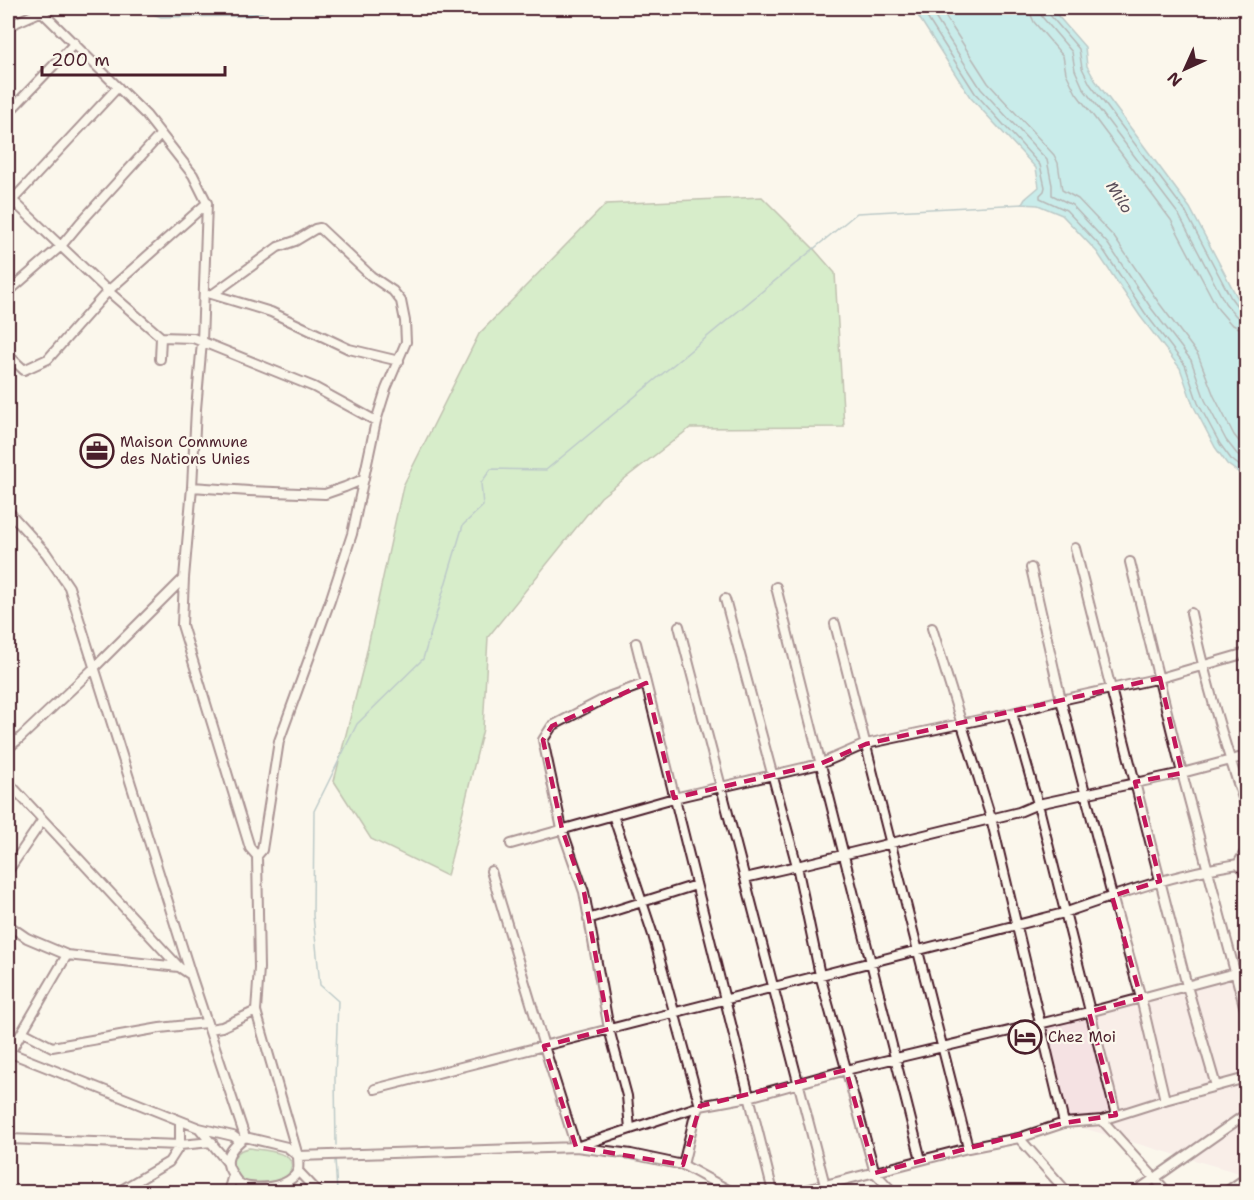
<svg xmlns="http://www.w3.org/2000/svg" width="1254" height="1200" font-family="'Shantell Sans',sans-serif">
  <style>
    .built { fill: #f5e2e3 }
    .green { fill: #aadfa1; stroke: #7a7f66; stroke-width: 1.5 }
    .water { fill: #8ddee6; stroke: #72929b; stroke-width: 1.5 }
    .lines { fill: none; stroke-linecap: round; stroke-linejoin: round }
    .shore { stroke: #656b76; stroke-width: 1.5 }
    .stream { stroke: #72929b; stroke-width: 1.5 }
    .minor-casing { stroke: #4a1f2b; stroke-width: 12 }
    .minor { stroke: #fbf7ec; stroke-width: 8 }
    .marked { fill: none; stroke: #c2185b; stroke-width: 4.5; stroke-dasharray: 12 8; stroke-linejoin: round }
    .labels { text-anchor: middle; stroke-width: 4.5; stroke-linejoin: round; paint-order: stroke }
    .poi-label { font-size: 15px; fill: #4a1f2b; stroke: #fbf7ec; text-anchor: start }
    .water-label { font-size: 16px; font-style: italic; fill: #5b4f5a; stroke: #fbf7ec }
  </style>
  <rect width="100%" height="100%" fill="#fbf7ec"/>
  <filter id="ink" filterUnits="userSpaceOnUse"><feTurbulence type="fractalNoise" baseFrequency=".0167" numOctaves="2"/><feDisplacementMap in="SourceGraphic" scale="12" xChannelSelector="R" yChannelSelector="G"/><feConvolveMatrix kernelMatrix="1 2 1 2 8 2 1 2 1" color-interpolation-filters="sRGB"/></filter>
  <g filter="url(#ink)">
    <path class="built" d="M1246,972V1175L1065,1123L1041,1023Z"/>
    <path class="green" d="M762,197L814,249L835,273L844,427L690,428L601,497L488,637L483,729L447,876L371,839L334,781L364,664L403,486L479,334L606,204Z
      M249,1148C261,1150 297,1151 291,1169C290,1174 286,1177 282,1180C272,1181 254,1184 244,1181C231,1178 229,1158 240,1151C243,1149 246,1149 249,1148Z"/>
    <path class="water" d="M137,8H274L249,16L161,17Z
      M913,8H1051L1085,47L1087,66L1095,80L1190,208L1236,295L1246,309V478L1227,464L1215,447L1193,405L1180,368L1140,316L1097,252L1062,215L1038,205L1022,204L1025,199L1039,187L1036,168L970,97Z"/>
    <g class="lines">
      <path class="shore" d="M154,8L163,11L247,10L255,8
        M921,8L975,93L1040,165L1045,187L1044,191L1040,195V198L1066,210L1102,248L1145,313L1185,365L1198,403L1220,444L1231,459L1246,471
        M929,8L981,89L1047,160L1052,185V195L1072,205L1108,244L1151,308L1191,360L1205,400L1226,440L1237,454L1246,461
        M940,8L988,83L1054,155L1058,163L1062,190L1078,199L1114,237L1159,303L1198,355L1214,396L1234,435L1246,450
        M1031,8V15L1034,22L1063,56L1066,73L1076,93L1171,220L1218,309L1231,324L1239,328H1246
        M1040,8V13L1043,18L1072,52L1075,70L1083,88L1179,215L1225,303L1236,316L1246,319
        M1047,8L1049,14L1079,49L1082,68L1090,84L1185,211L1231,298L1240,310L1246,312"/>
      <path class="stream" d="M336,1145L335,1079L338,1001L320,985L313,915L314,811L357,724L423,659L463,525L483,506L481,483L491,469L546,470L857,213L1023,204
        M335,1159L337,1192"/>
      <g class="minor-casing">
        <path id="minor" d="M38,8L146,115L193,175L207,203L202,342L196,409L192,487L184,578L182,625L250,848L257,856
          M8,26L42,11
          M8,113L75,43
          M8,196L108,291L161,337L193,338L314,387L376,421
          M8,205L118,87
          M8,292L61,246L80,223L161,134
          M211,294L271,312L349,349L399,361
          M8,355L24,370L48,359L108,291L207,203
          M160,359L161,337
          M192,487L249,491L325,494L345,487L364,479
          M8,511L46,553L69,587L191,975
          M1075,548L1187,986L1216,1086
          M1130,562L1182,773L1246,1013
          M1031,568L1061,700L1112,896L1141,998L1165,1100
          M776,587L921,1160
          M725,599L797,866L820,975L875,1173L892,1191L895,1192
          M1191,613C1205,679 1224,743 1246,807
          M835,624L968,1148
          M679,626L825,1185
          M932,628L991,818L1064,1123
          M636,643L773,1192
          M1012,713L1061,700L1160,678L1246,653
          M8,748L18,740L95,667L184,578
          M8,782L179,967L191,975L245,1137
          M613,815L653,935L700,1106L694,1119L683,1165
          M511,844L674,798L820,764L866,744L1012,713L1038,804L1116,1115
          M1238,864L1246,873
          M8,871L42,821
          M491,871L544,1046L576,1147L700,1106L749,1097L846,1070L1089,1012L1246,970
          M745,878L797,866L1019,812L1038,804L1182,773L1246,756
          M588,919L696,885
          M8,925L27,938L67,955L179,967
          M256,1011L298,1156L576,1147L631,1154L683,1165L732,1192
          M209,1029L222,1027L256,1011L259,968L257,856L262,850L279,741L330,601L352,534L376,421L386,389L406,342L405,321L401,301L393,291L371,276L320,228L315,229L295,241L278,247L213,294
          M23,1032L52,1047L160,1028L206,1023
          M8,1052L199,1128L233,1136L240,1141
          M8,1056L67,955
          M375,1089L1064,913C1121,893 1178,873 1238,864L1246,850
          M1102,1120L1167,1192
          M199,1128L227,1162
          M630,1129L627,1096L609,1029L584,892L562,829L543,740L552,726L608,697L646,683
          M245,1137L287,1147L298,1156C298,1160 299,1166 298,1170C293,1187 252,1193 239,1183C234,1179 232,1173 229,1168C224,1155 235,1145 245,1137Z
          M1019,1138L1067,1192
          M8,1139L180,1145L212,1142
          M298,1171L318,1192
          M118,1192L169,1162L180,1145V1121
          M228,1192L233,1175
          M798,1192L968,1148L1019,1138L1064,1123L1102,1120L1165,1100L1246,1078
          M1135,1192L1246,1114
          M1226,1192L1246,1178"/>
      </g>
      <use href="#minor" class="minor"/>
    </g>
  </g>
  <path d="M0 0H1254V1200H0ZM1160,678L1182,773L1135,782L1160,881L1112,896L1141,998L1089,1012L1116,1115L1064,1123L875,1173L846,1070L700,1106L683,1165L576,1147L544,1046L609,1029L584,892L562,829L543,740L552,726L646,683L674,798L820,764L866,744Z" fill="#fbf7ec" fill-opacity=".55" fill-rule="evenodd"/>
  <path class="marked" d="M1160,678L1182,773L1135,782L1160,881L1112,896L1141,998L1089,1012L1116,1115L1064,1123L875,1173L846,1070L700,1106L683,1165L576,1147L544,1046L609,1029L584,892L562,829L543,740L552,726L646,683L674,798L820,764L866,744Z"/>
  <defs>
    <g id="office-ring" transform="scale(1.725)"><circle r="9.5" fill="#fbf7ec" stroke="#4a1f2b" stroke-width="1.5"/><path d="M-6-3h4V-5.5h4V-3h4V5H-6ZM-1-4.5V-3h2v-1.5ZM-6 0V1H6V0Z" fill="#4a1f2b"/></g>
    <g id="hotel-ring" transform="scale(1.725)"><circle r="9.5" fill="#fbf7ec" stroke="#4a1f2b" stroke-width="1.5"/><path d="M-6-4.5h1.5V1H6V5H4.5V3h-9V5H-6ZM-4 0a1.8 1.8 0 1 1 3.6 0ZM.5 0V-2.5h3Q6-2.5 6 0Z" fill="#4a1f2b"/></g>
  </defs>
  <g fill-rule="evenodd">
    <use href="#office-ring" x="97" y="451"/>
    <use href="#hotel-ring" x="1025" y="1037"/>
  </g>
  <g class="labels">
    <g class="poi-label">
      <text x="120" y="447">Maison Commune<tspan x="120" dy="17">des Nations Unies</tspan></text>
      <text x="1048" y="1042">Chez Moi</text>
    </g>
    <g class="water-label">
      <text transform="translate(1120 197) rotate(57)" y="6">Milo</text>
    </g>
  </g>
  <rect width="1254" height="1200" fill="none" stroke="#fbf7ec" stroke-width="30"/>
  <rect x="15" y="15" width="1224" height="1170" fill="none" stroke="#4a1f2b" stroke-width="2" filter="url(#ink)"/>
  <g transform="translate(1185 69) rotate(225)" stroke="#fbf7ec" stroke-width="4.5" paint-order="stroke">
  <path d="M0-4.5L10 22L0 15L-10 22Z" fill="#4a1f2b"/>
  <text y="-9" font-size="16" font-weight="bold" text-anchor="middle" fill="#4a1f2b">N</text>
  </g>
  <path d="M42 66v9h183v-9" fill="none" stroke="#4a1f2b" stroke-width="3"/>
  <text x="51" y="66" font-size="18" fill="#4a1f2b" stroke="#fbf7ec" stroke-width="4.5" paint-order="stroke">200 m</text>
</svg>
